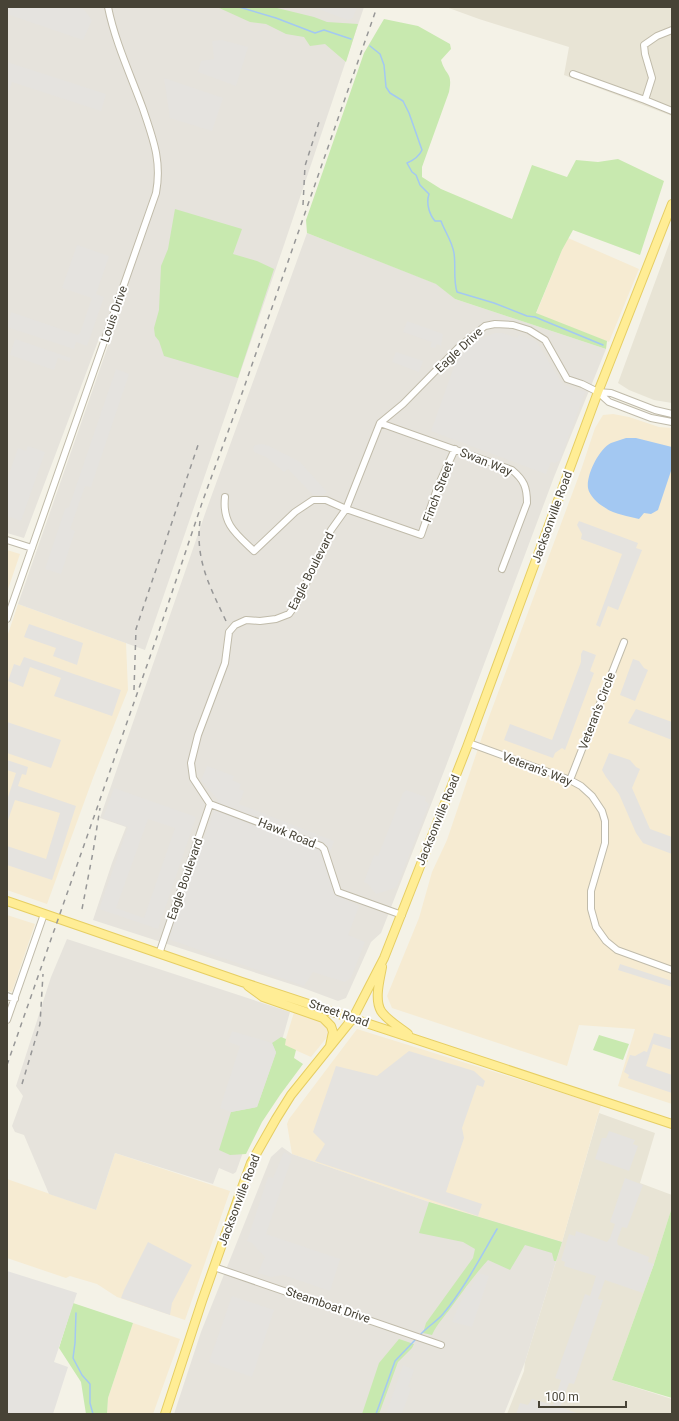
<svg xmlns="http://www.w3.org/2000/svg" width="679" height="1421" font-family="Roboto,sans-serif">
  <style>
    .residential { fill: #e8e4d5 }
    .commercial { fill: #f6ebd2 }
    .industrial { fill: #e6e3dc }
    .green { fill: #c8e9af }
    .parking { fill: #e5e3df; fill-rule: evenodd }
    .water { fill: #a3c8f2 }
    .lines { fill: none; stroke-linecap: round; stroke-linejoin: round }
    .stream { stroke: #a3c8f2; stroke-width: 1.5 }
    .minor-casing { stroke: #c0bbaa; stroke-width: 8 }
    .major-casing { stroke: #e6ce63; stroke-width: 10 }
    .minor { stroke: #fff; stroke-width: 6 }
    .major { stroke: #ffed95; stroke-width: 8 }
    .rail { stroke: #979797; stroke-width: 1.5; stroke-dasharray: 5 5; stroke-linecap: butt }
    .labels { text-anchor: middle; stroke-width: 4; stroke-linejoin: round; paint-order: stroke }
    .street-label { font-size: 12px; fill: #474336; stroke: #fff }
  </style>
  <rect width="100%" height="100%" fill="#f4f2e7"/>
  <path class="residential" d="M446,7H672V116L564,75L569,47L479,19Z
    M672,236V403L654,400L629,390L618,383Z
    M599,1113L655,1133L640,1183L672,1195V1207L654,1264L612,1380L672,1399V1414H507L524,1371L525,1362L562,1242Z"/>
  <path class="commercial" d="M568,238L639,269L609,342L536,314L562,250Z
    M613,414L629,417L659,427L672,428V1104L618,1086L635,1029L579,1025L567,1066L392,1008L387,996L419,918L432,872L447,840L486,725L581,470L595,428L603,415Z
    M7,550L20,554L7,592Z
    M18,604L126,643L128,690L93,778L47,904L7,890V637Z
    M7,915L35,924L12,992L7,991Z
    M295,1009L320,1018L330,1031L328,1036L311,1057L284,1045Z
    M357,1029L601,1105L562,1242L429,1202L292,1154L287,1124L289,1119Z
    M115,1153L230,1191L185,1320L117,1297L97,1284L70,1276L66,1278L7,1258V1179L96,1210Z
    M133,1323L180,1339L153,1414H107L108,1398Z"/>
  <path class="industrial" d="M7,7H364L285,242L145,650L18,604L110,340L100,336L24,538L7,533Z
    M307,233L437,284L455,299L606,349L554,477L446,766L381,933L371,942L346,998L338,1001L303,988L93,920L112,863L126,827L100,818L206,511Z
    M67,939L290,1012L279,1051L236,1172L233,1174L219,1168L213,1184L115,1153L96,1210L49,1194L24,1135L15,1132L12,1126L23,1096L16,1086L51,977Z
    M282,1147L292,1154L429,1202L562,1242L525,1362L504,1414H174L201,1332L271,1157Z"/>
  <path class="green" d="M217,7H273L314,17L327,22L358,24L346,62L325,44L310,46L304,37L286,34L266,24L250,22Z
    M384,19L418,26L450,44L451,49L441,60C446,77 453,71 449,92L422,167V177L441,189L512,219L532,165L567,177L576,160L598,162L618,159L664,181L640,255L573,230L562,250L536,313L607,341L606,349L455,299L436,284L307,233L306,220L364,53Z
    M175,209L242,229L233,254L257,261L274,269L238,378L164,356L159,341L155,336L154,328L159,310L161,266L168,249Z
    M599,1035L629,1044L623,1060L593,1050Z
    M281,1037L286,1039L285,1045L296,1050L294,1058L303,1064L280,1095L262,1122L246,1154L230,1155L219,1150L231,1112L257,1107L276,1053L272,1043Z
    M429,1202L562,1242L556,1261H554L552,1253L525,1245L510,1270L488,1260C476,1273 466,1287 455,1302C447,1314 438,1322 432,1335L423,1333L426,1323L473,1258L475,1249L463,1242L419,1233Z
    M672,1207V1398L612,1380L654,1264Z
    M73,1303L133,1323L108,1398L107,1414H86L81,1382L59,1348Z
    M399,1339L414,1344L412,1348L398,1362L379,1414H362L379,1363Z"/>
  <path class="parking" d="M7,7H82L92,20L83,40L7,14Z
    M313,7H357L353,18L348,20Z
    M222,40L248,47L236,86L198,72L201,61L214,59L212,41Z
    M7,62L106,94L101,111L12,82L7,96Z
    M164,78L223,98L212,131L170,118Z
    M77,245L109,256L96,294L104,297L87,346L76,342L74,349L7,327L11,312L78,335L80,333L92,298L62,288Z
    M407,321L443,334L441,346L437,344L435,348L430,347L432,342L403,332Z
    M495,333H502L517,338L519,335L536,341L563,385L585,392L560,460L555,463L551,462L546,474L431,431L456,361L475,341Z
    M15,339L71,358L70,362L58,358L54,370L10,355Z
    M396,352L423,361L419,372L392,362Z
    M116,369L129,374L91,487L85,486L70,529L75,531L61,574L45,569L65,509L69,507Z
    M262,444L269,446L300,462L327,492L323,495H313L288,469L284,472L266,457L254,452L253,448L255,445Z
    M28,446L45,452L21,521L7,516V480L18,448L26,451Z
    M579,521L638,543L636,548L642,550L618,610L608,606L600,627L596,625L622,554L581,539L582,534L577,525Z
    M29,624L83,643L77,665L53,656L56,648L24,637Z
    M583,650L596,655L590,671L594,673L565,750L562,748L555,753L553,758L504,740L510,724L552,740L581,662V654Z
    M24,657L121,690L112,716L54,696L61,678L30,667L23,687L8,681L14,664L20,666Z
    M633,659L639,661L644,668L648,670L635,701L620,695Z
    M636,709L672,722V740L628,723Z
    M7,722L61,740L51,768L7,753Z
    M609,753L630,760L636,767L640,769L632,788L650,829L672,837V854L643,843L636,833L619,794L606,777L602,770Z
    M7,760L28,767L26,775L22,774L18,786L76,806L52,880L7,865V846L46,859L60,813L15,800L7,823V800L16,773L7,770Z
    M207,766L234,776L232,780L241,784L239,789L244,791L239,804L334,841L326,865L338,896L359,906L348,935L365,942L351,978L345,982L313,972L304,986L168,939L218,800L201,780Z
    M114,788L196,817L158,929L99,909L128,827L103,818ZM148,819L175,828L144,918L116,908Z
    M406,790L426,797L425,801L429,804L398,884L395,888L376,894L368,884L364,882L374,855L378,856L403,793Z
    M620,964L672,981V987L618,970Z
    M232,1031L272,1043L276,1052L257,1107L231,1112L220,1108L240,1046L228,1042Z
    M654,1033L672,1038V1050L653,1044L646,1066L672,1075V1093L628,1078L629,1075L624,1072L630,1055L635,1056L644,1051L647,1052Z
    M409,1051L474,1071L485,1081L483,1087L477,1085L462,1128L464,1138L446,1192L482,1204L478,1216L315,1161L325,1144L313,1132L336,1066L377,1076Z
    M609,1131L635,1140L633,1144L638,1146L629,1171L595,1159L602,1138H606Z
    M284,1152L292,1157L266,1234L340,1259L330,1291L283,1275L271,1277L258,1273L265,1257L252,1243L247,1241L268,1177L273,1178Z
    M625,1178L643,1185L627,1228L622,1227L617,1241L618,1245L649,1257L648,1262L654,1264L643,1293L605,1280L598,1299L603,1300L574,1384L569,1383L560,1407L579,1414H516L520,1403L528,1405L532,1399L553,1405L561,1380L555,1378L585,1294L590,1296L596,1276L564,1266L565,1262L561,1260L569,1234L575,1236L576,1231L607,1242L610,1238L615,1224L610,1222Z
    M148,1242L192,1265L172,1303L170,1315L121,1298L124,1290Z
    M7,1271L77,1293L54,1362L68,1367L53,1414H7Z
    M478,1273L489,1276L472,1327L452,1322L467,1286L471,1287Z
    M232,1296L274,1310L252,1377L209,1362Z
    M403,1365L414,1370L408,1387L411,1388L402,1414H386Z"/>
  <path class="water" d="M626,438H636L672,447V468L658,510L651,514L644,513L639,519C628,516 613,514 604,507C598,504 589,495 588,488C586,475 599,449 611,443C616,441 621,440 626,438Z"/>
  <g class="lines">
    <path class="stream" d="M239,7L276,18L315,33L324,30L351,39
      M370,46L380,54L384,65L386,87L390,93L403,101L409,113L422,150C419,157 414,160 407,163L412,172L416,175L420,185L429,194C426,203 429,214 435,221H441C445,232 452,241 454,253C456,267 453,279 457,292L494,303L527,316L535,317L603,345
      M76,1313L75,1343L73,1358L82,1375L90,1384V1403L93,1414
      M420,1335C427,1327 436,1322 443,1314C464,1289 480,1258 497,1229
      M376,1414L395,1361L416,1339"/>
    <g class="minor-casing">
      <path id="minor" d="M672,30L657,36L644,45L645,54L652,78L645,100L672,111
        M573,74L645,100
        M598,392L611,393L655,410L672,414
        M380,423L512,470C524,480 527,487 527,503L502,569
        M225,497C222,524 236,534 254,551L295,512L313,500H326L346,509L421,535L438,486L455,449
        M7,540L32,548
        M7,619L156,193C162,161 153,139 143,109C131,76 115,42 108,7
        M469,743L570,780L581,786L592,796L602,811L605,821V843L591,891V909L596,927L606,941L617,950L672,970
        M570,780L624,642
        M210,804L193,778L191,763L198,735L225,663L229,632L235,625L246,620L260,621L276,619L289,614L297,603L331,530L346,509L380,423L403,404L459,347L485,326L495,324L513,325L529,330L545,340L567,379L582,384L598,392L609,402L651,418L672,422
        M210,804L321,846L324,849L338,892L402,915
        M159,954L210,804
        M7,996L15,999
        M7,1020L44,914
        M214,1267L441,1345"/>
    </g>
    <g class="major-casing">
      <path id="major" d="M7,901L242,982L672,1124
        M382,967C380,979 374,999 381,1011C387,1020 399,1027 408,1034
        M248,986L263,997L323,1018L331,1026L333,1032L330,1046
        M165,1414L202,1301L240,1193L251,1163L276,1119L291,1095L353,1018L384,958L467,747L598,392L672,204"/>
    </g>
    <use href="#minor" class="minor"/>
    <use href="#major" class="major"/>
    <path class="rail" d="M303,205L305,166L320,119
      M200,521C195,560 210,587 226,621
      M134,690L136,629L198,445
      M82,909L93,852L100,808
      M7,1065L159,631L203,500L240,399L377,7
      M22,1084L40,1024L43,974"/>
  </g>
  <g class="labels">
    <g class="street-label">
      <text transform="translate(114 314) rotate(-71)" y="4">Louis Drive</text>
      <text transform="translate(459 350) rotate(-43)" y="4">Eagle Drive</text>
      <text transform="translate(486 462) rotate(22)" y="4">Swan Way</text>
      <text transform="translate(438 492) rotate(-69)" y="4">Finch Street</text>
      <text transform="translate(552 517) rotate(-70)" y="4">Jacksonville Road</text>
      <text transform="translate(311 571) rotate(-63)" y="4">Eagle Boulevard</text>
      <text transform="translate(597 711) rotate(-69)" y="4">Veteran's Circle</text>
      <text transform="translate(537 769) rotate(21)" y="4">Veteran's Way</text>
      <text transform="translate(438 820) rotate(-68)" y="4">Jacksonville Road</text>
      <text transform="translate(287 833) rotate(22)" y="4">Hawk Road</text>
      <text transform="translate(185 879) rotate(-71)" y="4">Eagle Boulevard</text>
      <text transform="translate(339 1013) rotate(19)" y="4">Street Road</text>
      <text transform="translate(239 1200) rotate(-69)" y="4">Jacksonville Road</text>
      <text transform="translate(328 1305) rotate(19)" y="4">Steamboat Drive</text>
    </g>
  </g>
  <rect width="679" height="1421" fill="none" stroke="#474336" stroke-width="16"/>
  <path d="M539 1401v6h87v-6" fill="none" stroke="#474336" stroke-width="2"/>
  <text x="545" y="1401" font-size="12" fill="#474336" stroke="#ffffff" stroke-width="3" paint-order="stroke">100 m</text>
</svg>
